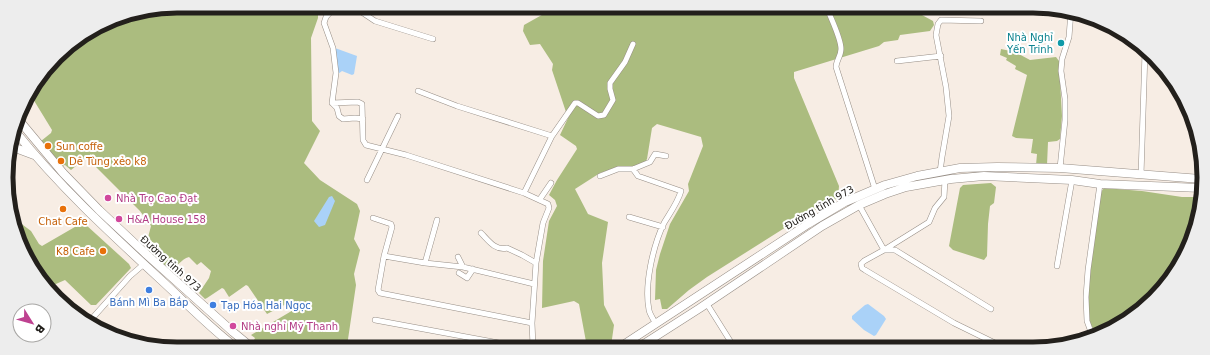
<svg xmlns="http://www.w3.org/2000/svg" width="1210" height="355" font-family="'DejaVu Sans',sans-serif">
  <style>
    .forest { fill: #abbc7f }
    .water { fill: #aad2f8 }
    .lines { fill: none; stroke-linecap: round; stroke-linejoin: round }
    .minor-casing { stroke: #978e86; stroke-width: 6 }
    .primary-casing { stroke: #978e86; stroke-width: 9 }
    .minor { stroke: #fff; stroke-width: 5 }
    .primary { stroke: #fff; stroke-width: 8 }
    .culture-dot { fill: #0f9aa8; stroke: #fff; stroke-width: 1.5 }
    .food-dot { fill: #e8710a; stroke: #fff; stroke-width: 1.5 }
    .hotel-dot { fill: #d1479c; stroke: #fff; stroke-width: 1.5 }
    .shop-dot { fill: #3f7fe0; stroke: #fff; stroke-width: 1.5 }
    .labels { text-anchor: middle; stroke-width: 4; stroke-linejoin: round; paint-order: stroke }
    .culture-label { font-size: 10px; fill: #0d838f; stroke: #fff; text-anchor: end }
    .food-label { font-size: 10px; fill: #c56008; stroke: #fff; text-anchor: start }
    .hotel-label { font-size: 10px; fill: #b23c85; stroke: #fff; text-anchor: start }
    .street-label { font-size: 10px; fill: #23201c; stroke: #fff }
    .shop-label { font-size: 10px; fill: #366cbe; stroke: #fff }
    .rim { fill: none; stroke: #23201c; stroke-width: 5 }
  </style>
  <rect width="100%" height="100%" fill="#f7ede4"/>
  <path class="forest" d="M178,6L318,7V18L311,38L312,121L320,131L304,163L320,180L357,204L360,211L354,239L360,250L354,274L356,285L347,346H252V344L255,338L251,335L295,309L292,301L267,314L248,286L246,285L229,297L224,289L222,288L207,298L205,299L199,293L209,278L211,271L201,262L197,265L189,257C181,259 177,268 169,270L145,249L151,226L140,211L94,165L91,154L71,170L65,165L62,166L41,141L51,133L52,130L30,94L64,49L112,19Z
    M556,7L924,9L922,12V15L933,21L934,25L930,31L900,35L898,40L884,42L879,46L794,72V78L839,186L838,198L802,217L707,277L689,290L667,309H662L660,299L655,300L656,270L660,254L670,224L689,191L688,184L703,146L701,137L657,124L652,128L647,159L644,164L625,168L618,167L600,173L575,189L588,214L608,222L602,263L604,305L614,325L611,346L610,347H587L579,304L574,301L542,308L543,261L549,221L557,206L555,200L549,195L557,180L577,149L576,146L560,135L569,116L566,112L552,70L553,64L540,44L530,45L523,31L524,25Z
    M1001,49L1015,52L1030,60L1056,57L1059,61L1062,116L1060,139L1057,141L1048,142L1047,165H1036L1037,154L1031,153L1033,139L1016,138L1012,136L1027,75L1015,69L1016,66L1006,60L1007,58L1000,55Z
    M991,183L996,187L994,203L990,206L988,224L987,256L984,260L953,250L949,246L960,188L963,185Z
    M1104,188L1142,191L1182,197H1201V211L1181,263L1146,306L1097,336L1089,321L1088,297L1090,270L1101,192Z
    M11,216L31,231L39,244L42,246L80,224H85L129,264L131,268L96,305H91L65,280L49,287L35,273L12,222Z"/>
  <path class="water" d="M335,48L357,56L354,74L352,75L342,71L338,74Z
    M332,196L335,201L325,225L319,227L314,221L329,197Z
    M868,304L884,316L886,319L876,335L874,336L864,330L852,319V316L865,305Z"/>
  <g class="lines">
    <g class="minor-casing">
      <path id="minor" d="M335,7L326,17L324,23L333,48L336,73L332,103L337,108L339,116L343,119L355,118L363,119
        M354,7L375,21L433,39
        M827,8C831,19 841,38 841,49C841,56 836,61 836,67L875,189
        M897,61L941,56
        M418,91L457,106L552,136L524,193
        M332,103L358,102L362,104L363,140L366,145L406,155L524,193L548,204L549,208L543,223L536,263L532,323L533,346
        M552,136L575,103H578L598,116L604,115L613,100L610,89V83L625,62L633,44
        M1060,168L1065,120V99L1061,71L1062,59L1069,37L1071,11
        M633,169L638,176L681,191C678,202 670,213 664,223C653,246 644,285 649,310C650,315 654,320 656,324
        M940,172L942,157L949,116L946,87L936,35L938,24L941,20L981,21
        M1141,175L1145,52
        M600,176L618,169H633L650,162L655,154L666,156
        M367,180L398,116
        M540,199L551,183
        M859,205L884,250L929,222L935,208L944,197L945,180
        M629,217L663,227
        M373,218L391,224L392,227L384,256L378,290L380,293L532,323
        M481,233C488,240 495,251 507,248L522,255L536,263
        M384,256L425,263L463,267L534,284
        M458,257L463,267
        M425,263L437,220
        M1057,266L1072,180
        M459,273L467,278L473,269
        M707,304L734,347
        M991,309L895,250H884L864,261L861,264L862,268L865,270L954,323L1003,347
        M375,320L515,346
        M88,323L130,276L144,264
        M1095,337L1091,332L1087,321L1086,297L1088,270L1100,184"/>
    </g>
    <g class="primary-casing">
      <path id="primary" d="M18,119L63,173L99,210L146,254L233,332L250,346
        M15,131C58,185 109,232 160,279C184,301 208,326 234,346
        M10,146L34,155
        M620,347L808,224L845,202L885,185L917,176L960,168L997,167L1060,168L1201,179
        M639,347L700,308L822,226L859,205L885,194L906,187L951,179L984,176L1072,180L1100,184L1201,188"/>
    </g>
    <use href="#minor" class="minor"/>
    <use href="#primary" class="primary"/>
  </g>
  <circle class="culture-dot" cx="1061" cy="43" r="4"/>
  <g class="food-dot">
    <circle cx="48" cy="146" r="4"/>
    <circle cx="61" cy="161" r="4"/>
    <circle cx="63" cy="209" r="4"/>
    <circle cx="103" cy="251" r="4"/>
  </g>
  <g class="hotel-dot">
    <circle cx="108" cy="198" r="4"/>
    <circle cx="119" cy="219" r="4"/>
    <circle cx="233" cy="326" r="4"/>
  </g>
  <g class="shop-dot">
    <circle cx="149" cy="290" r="4"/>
    <circle cx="213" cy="305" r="4"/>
  </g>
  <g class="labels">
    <g class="culture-label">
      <text x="1053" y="41">Nhà Nghỉ<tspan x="1053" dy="12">Yến Trinh</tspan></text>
    </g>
    <g class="food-label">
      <text x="56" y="150">Sun coffe</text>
      <text x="69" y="165">Dê Tùng xẻo k8</text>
      <text x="63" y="225" text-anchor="middle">Chat Cafe</text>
      <text x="95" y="255" text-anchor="end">K8 Cafe</text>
    </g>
    <g class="hotel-label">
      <text x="116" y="202">Nhà Trọ Cao Đạt</text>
      <text x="127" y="223">H&amp;A House 158</text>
      <text x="241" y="330">Nhà nghỉ Mỹ Thanh</text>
    </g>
    <g class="street-label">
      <text transform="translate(819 207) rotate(-30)" y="4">Đường tỉnh 973</text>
      <text transform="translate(171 263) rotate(42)" y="4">Đường tỉnh 973</text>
    </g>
    <g class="shop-label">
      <text x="149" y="306">Bánh Mì Ba Bắp</text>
      <text x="221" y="309" text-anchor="start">Tạp Hóa Hai Ngọc</text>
    </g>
  </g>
  <path d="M0 0H1210V355H0ZM177 13H1033A164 164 0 0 1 1197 177V178A164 164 0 0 1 1033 342H177A164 164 0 0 1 13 178V177A164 164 0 0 1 177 13Z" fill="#ededed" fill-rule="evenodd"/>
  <path class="rim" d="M177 13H1033A164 164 0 0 1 1197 177V178A164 164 0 0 1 1033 342H177A164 164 0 0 1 13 178V177A164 164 0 0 1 177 13Z"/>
  <g transform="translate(32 323) rotate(127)"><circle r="19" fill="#ffffff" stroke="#a7a6a4"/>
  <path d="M0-3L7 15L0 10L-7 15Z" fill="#be4190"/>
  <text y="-6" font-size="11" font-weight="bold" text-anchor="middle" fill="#23201c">B</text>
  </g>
</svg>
